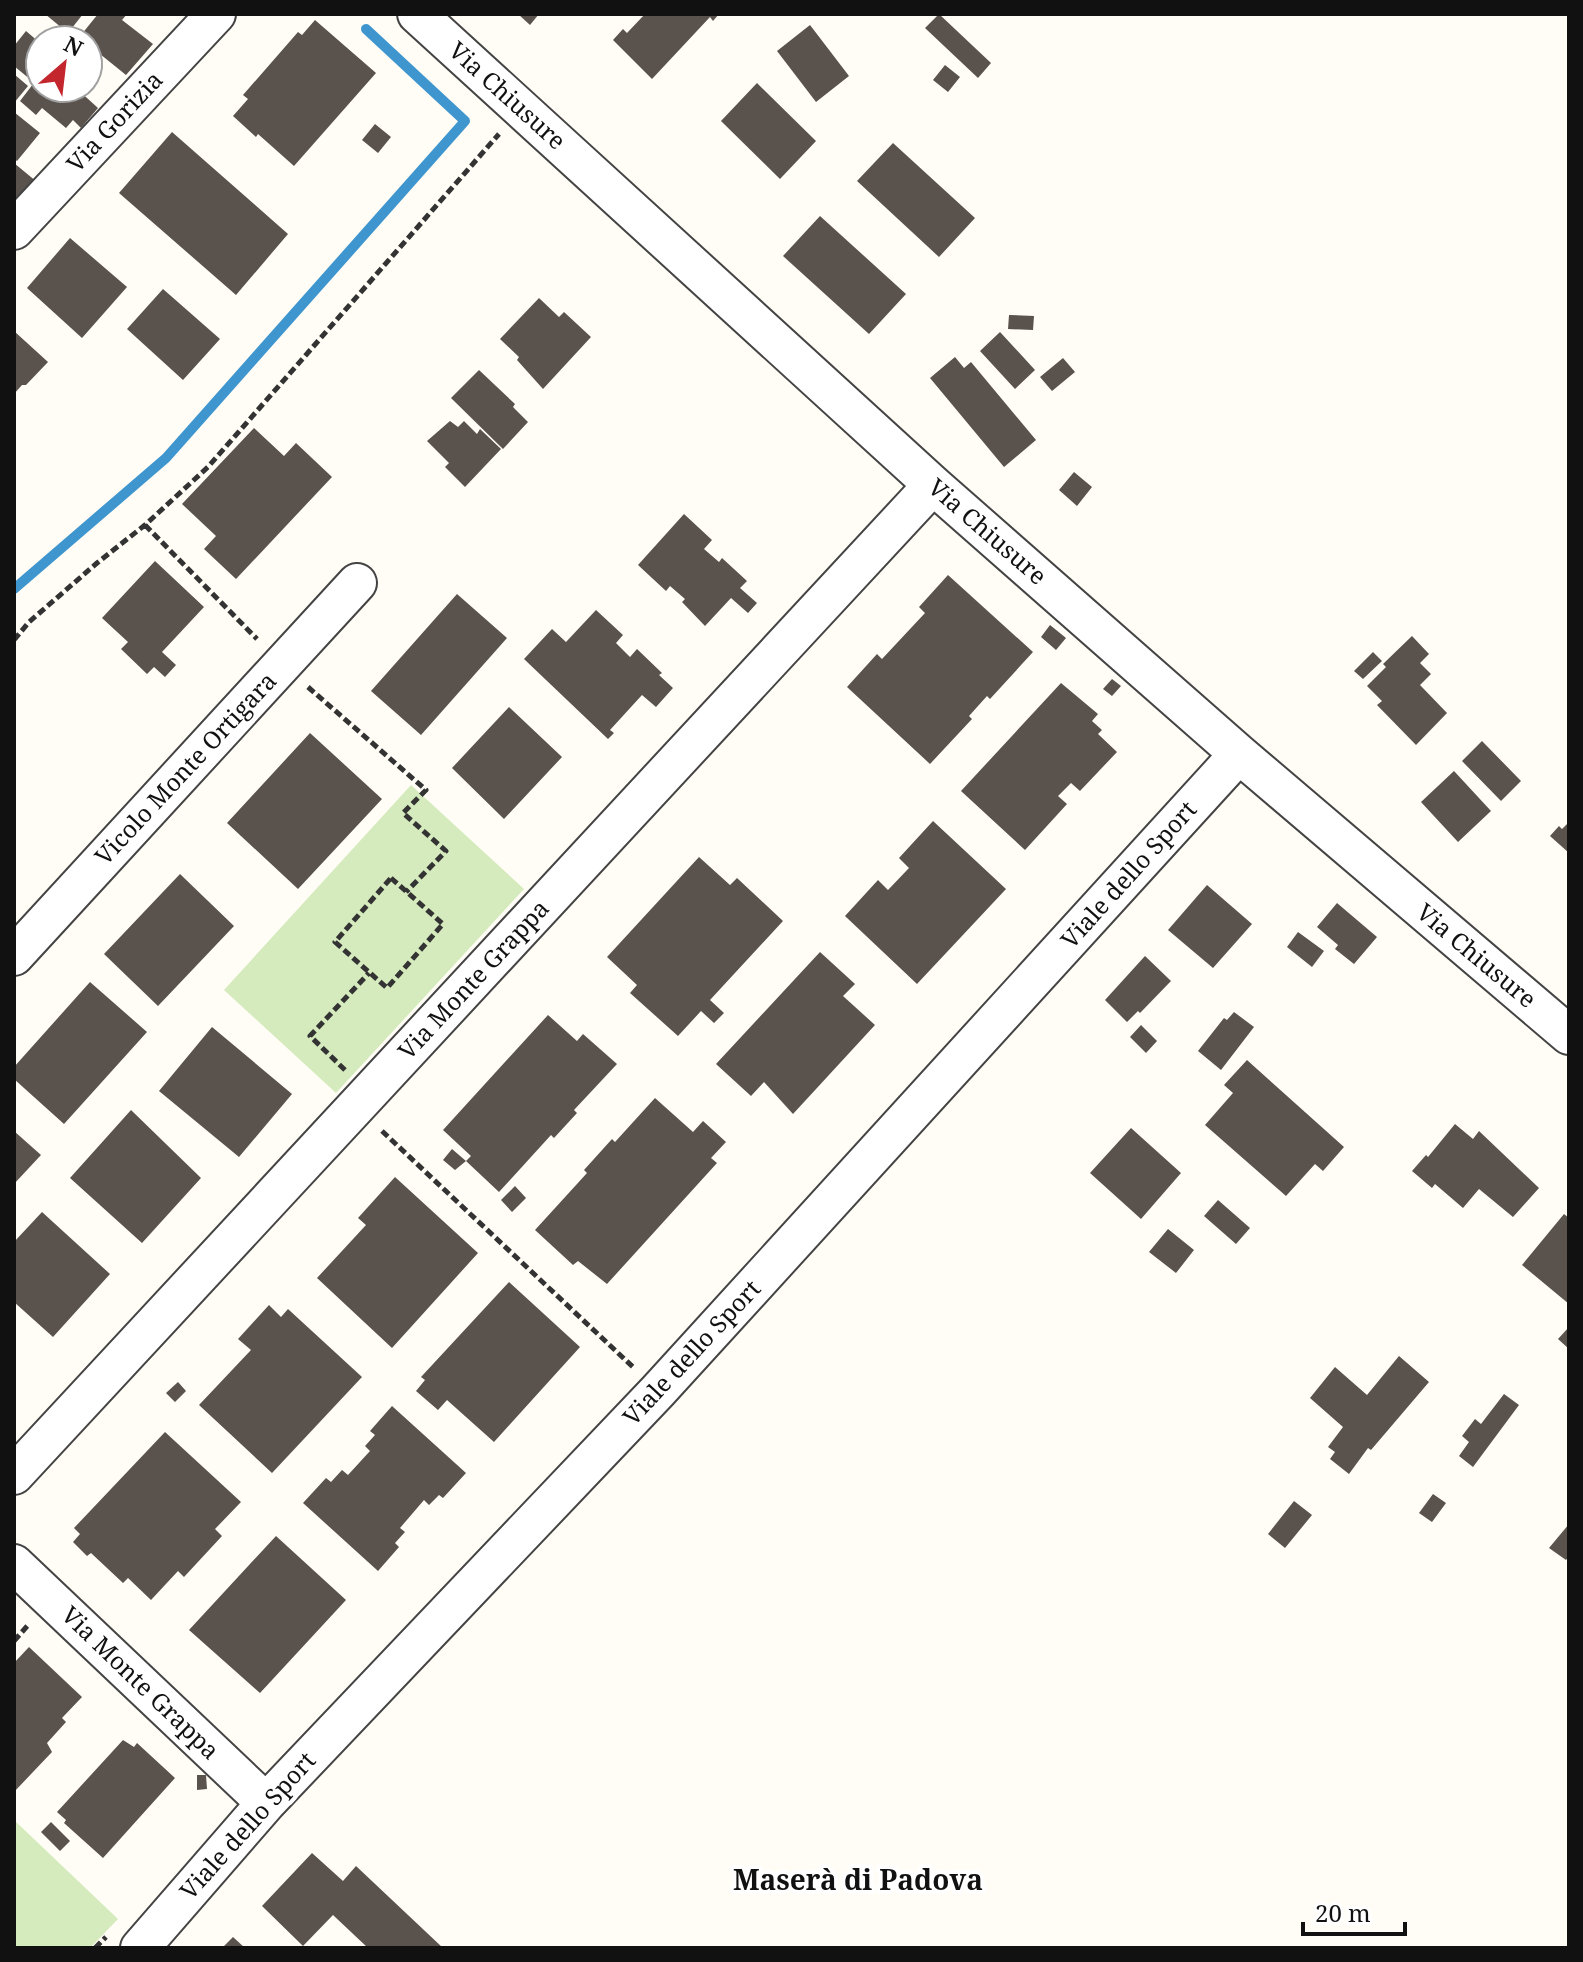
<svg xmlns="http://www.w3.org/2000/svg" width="1583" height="1962" font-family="'Noto Serif',serif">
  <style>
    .green { fill: #d5ebbd }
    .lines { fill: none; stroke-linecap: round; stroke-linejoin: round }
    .stream { stroke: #3f96cf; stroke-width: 10 }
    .building { fill: #5a524d }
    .minor-casing { stroke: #444; stroke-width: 42 }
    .path { stroke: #333; stroke-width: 5; stroke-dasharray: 8 4; stroke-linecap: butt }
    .minor { stroke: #fff; stroke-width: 38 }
    .labels { text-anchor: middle; stroke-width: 8; stroke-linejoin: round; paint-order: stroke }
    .street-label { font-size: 24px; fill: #111; stroke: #fff }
    .quarter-label { font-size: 28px; font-weight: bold; fill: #111; stroke: #fff }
  </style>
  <rect width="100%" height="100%" fill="#fffdf5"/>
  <path class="green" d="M411,785L524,889L336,1093L224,990Z
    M14,1820L118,1919L90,1948H14Z"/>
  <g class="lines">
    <path class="stream" d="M14,589L166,458L465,121L366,29"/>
  </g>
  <path class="building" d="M45,14H83L68,33Z
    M98,14H127L122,20L153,44L126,75L100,54L95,61L88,55V40H77Z
    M518,14H539L530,25Z
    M645,14H719L713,21L710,17L652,79L613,40L623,29L627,33Z
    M939,14L991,63L978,78L925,28Z
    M315,20L376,73L294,166L258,134L256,137L233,116L248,99L243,95L298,32L302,35Z
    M810,25L849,76L816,102L777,51Z
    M26,31L40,43V70L31,80L14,66V46Z
    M945,65L960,77L948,92L933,80Z
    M14,74L28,86L14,103Z
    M40,75V88H76L98,108L81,128L73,120L66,128L42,108L36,115L20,101Z
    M757,83L816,141L780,179L721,121Z
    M14,112L40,133L17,161L14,159Z
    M375,124L391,137L378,153L362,140Z
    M172,132L288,234L236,295L119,193Z
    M893,143L975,218L939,257L857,181Z
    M14,163L43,187L14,220Z
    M820,216L906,294L869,334L783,256Z
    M70,238L127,287L82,338L27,288Z
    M163,289L220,339L183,380L127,329Z
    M539,298L559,317L564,312L591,337L543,389L517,360L519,357L500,339Z
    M1009,315L1034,316L1033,330L1008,329Z
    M14,331L48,362L26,385H22L14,394Z
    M1000,332L1035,370L1015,389L980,351Z
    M955,357L964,368L971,362L1036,440L1004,467L930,378Z
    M1063,358L1075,372L1052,391L1040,377Z
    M479,370L515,404L513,407L528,422L503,449L451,398Z
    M450,421L458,427L464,421L477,434L480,429L501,449L465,487L445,467L449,463L427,441Z
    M254,428L284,456L296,443L332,477L236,579L204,549L216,536L182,504Z
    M1074,472L1092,487L1077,506L1059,490Z
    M684,514L712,540L704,549L719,562L722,558L747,581L740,588L757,603L748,613L731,598L705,626L682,602L685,599L670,586L666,591L638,565Z
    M155,561L204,607L162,652L176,665L165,677L154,667L147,674L121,649L128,642L102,618Z
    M948,575L1033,652L990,699L987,696L969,716L972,719L930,764L847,687L877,654L882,659L925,613L919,607Z
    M457,594L507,638L421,735L371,691Z
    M596,610L623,635L616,643L630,657L637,649L662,673L659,675L673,688L656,707L642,695L610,730L614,733L608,739L524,659L552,629L566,642Z
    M1050,625L1066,638L1056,650L1041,637Z
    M1412,636L1429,654L1420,663L1431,674L1420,685L1447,713L1416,745L1377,705L1382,701L1367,686L1386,667L1383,664Z
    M1373,652L1382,661L1363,679L1354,671Z
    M1112,679L1121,686L1112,696L1103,689Z
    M1061,683L1098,714L1092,721L1102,730L1098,734L1117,752L1080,791L1071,783L1058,796L1067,804L1025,850L961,791Z
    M509,707L562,757L504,819L452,768Z
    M310,733L382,799L298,889L227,823Z
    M1482,741L1521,781L1501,801L1462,761Z
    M1454,771L1491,811L1458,842L1421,802Z
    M933,821L1006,889L917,984L845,916L878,880L888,890L909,868L899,858Z
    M1569,822V853L1550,836L1559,826L1562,829Z
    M699,857L730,885L737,878L783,921L710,1000L724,1013L714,1023L701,1011L678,1036L630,993L637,985L607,957Z
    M180,874L234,926L158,1006L104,954Z
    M1207,885L1252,924L1213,968L1168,930Z
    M1337,903L1377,937L1354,964L1335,949L1338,945L1317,927Z
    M1298,932L1324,951L1312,967L1287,947Z
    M820,952L855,984L843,996L875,1025L793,1114L764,1082L751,1096L716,1064Z
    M1145,956L1171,981L1140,1013L1138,1011L1127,1022L1105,1000Z
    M90,982L147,1032L64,1124L14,1079V1067Z
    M1234,1012L1254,1027L1221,1070L1198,1051L1224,1018L1227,1020Z
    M548,1015L577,1041L583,1034L617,1064L574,1110L577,1113L554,1138L551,1135L499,1192L466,1161L471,1156L443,1130Z
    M1141,1025L1157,1041L1146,1053L1130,1037Z
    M212,1027L292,1094L239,1157L159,1091Z
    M1247,1060L1344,1147L1323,1171L1315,1164L1286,1196L1205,1125L1233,1093L1224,1085Z
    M655,1098L693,1132L703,1121L726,1142L711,1158L717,1163L607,1284L578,1261L573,1265L535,1230L587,1173L584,1170L612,1139L615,1142Z
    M131,1110L201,1178L142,1243L70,1178Z
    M1455,1124L1473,1139L1479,1131L1539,1188L1513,1217L1479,1189L1463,1208L1435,1184L1432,1188L1412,1171L1426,1155L1428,1157Z
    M1131,1128L1181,1173L1141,1219L1090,1173Z
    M14,1131L41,1155L14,1184Z
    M452,1149L466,1161L455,1170L443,1160Z
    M395,1177L478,1253L392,1348L317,1278L366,1225L358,1218Z
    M515,1186L526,1198L512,1212L501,1200Z
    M1218,1200L1250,1228L1236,1244L1204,1216Z
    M42,1212L110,1274L53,1337L14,1302V1242Z
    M1564,1214L1569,1218V1304L1522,1265Z
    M1168,1229L1194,1250L1176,1273L1149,1252Z
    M509,1282L580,1347L494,1442L447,1400L438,1410L416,1391L425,1380L421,1377Z
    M269,1305L281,1317L288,1309L362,1377L272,1473L199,1405L251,1350L238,1339Z
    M1569,1327V1349L1558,1339Z
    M1399,1356L1429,1382L1371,1450L1368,1448L1349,1474L1330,1459L1335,1452L1328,1447L1343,1427L1310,1398L1335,1367L1367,1395Z
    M178,1382L186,1391L175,1402L166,1393Z
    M1504,1394L1519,1405L1473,1467L1459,1456L1469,1442L1462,1436L1475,1419L1481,1424Z
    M392,1406L466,1473L443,1498L439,1495L429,1505L424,1500L400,1528L405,1532L395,1543L399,1547L378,1571L303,1503L326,1478L331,1482L342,1470L348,1475L370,1451L365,1446L375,1435L370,1431Z
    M165,1432L241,1502L215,1529L222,1536L184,1577L178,1571L151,1600L128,1578L123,1583L91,1553L87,1556L73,1542L80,1534L74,1528Z
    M1433,1494L1446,1503L1432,1522L1419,1513Z
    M1294,1501L1312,1515L1285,1548L1268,1534Z
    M1569,1524V1556L1566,1560L1549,1548Z
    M276,1536L346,1600L260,1693L189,1630Z
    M29,1647L82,1697L62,1718L66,1722L47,1743L52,1752L14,1792V1663Z
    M123,1740L134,1747L137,1743L175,1778L103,1858L64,1823L66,1820L57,1812Z
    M197,1775H206L207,1789L197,1790Z
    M51,1822L70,1841L60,1851L41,1832Z
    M312,1853L343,1881L356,1866L443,1948H368L333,1915L303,1946L262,1906Z
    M233,1937L245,1948H222Z"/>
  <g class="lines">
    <g class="minor-casing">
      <path id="minor" d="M417,14L933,485L1239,754L1569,1035
        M14,230L216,14
        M14,956L357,583
        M14,1475L933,485
        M14,1564L266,1803
        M140,1948L266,1803L658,1391L1239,754"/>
    </g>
    <path class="path" d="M145,525L257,639
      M14,640L29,622L97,563L145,525L208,467L499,134
      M308,687L426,790L403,813L446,851L406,892
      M391,878L443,924L387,988L335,942Z
      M345,1070L310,1036L369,973
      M382,1131L634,1368
      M14,1641L29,1624
      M95,1948L106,1937"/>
    <use href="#minor" class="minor"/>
  </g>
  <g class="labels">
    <g class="street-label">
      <text transform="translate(507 96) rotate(42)" y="8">Via Chiusure</text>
      <text transform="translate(115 122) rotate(-47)" y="8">Via Gorizia</text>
      <text transform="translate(987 532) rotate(41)" y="8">Via Chiusure</text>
      <text transform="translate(186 769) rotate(-47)" y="8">Vicolo Monte Ortigara</text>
      <text transform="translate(1129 875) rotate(-48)" y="8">Viale dello Sport</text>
      <text transform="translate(1476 956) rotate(40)" y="8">Via Chiusure</text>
      <text transform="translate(474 980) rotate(-47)" y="8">Via Monte Grappa</text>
      <text transform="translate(692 1353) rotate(-47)" y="8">Viale dello Sport</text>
      <text transform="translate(140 1683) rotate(44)" y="8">Via Monte Grappa</text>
      <text transform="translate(248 1826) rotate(-48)" y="8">Viale dello Sport</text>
    </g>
    <g class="quarter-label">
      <text x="858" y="1890">Maserà di Padova</text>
    </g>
  </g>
  <rect width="1583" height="1962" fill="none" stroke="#111111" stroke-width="32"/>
  <g transform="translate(64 64) rotate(28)"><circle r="38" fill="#ffffff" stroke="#a0a0a0" stroke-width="2"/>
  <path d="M0-6L14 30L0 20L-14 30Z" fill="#c4262e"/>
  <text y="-12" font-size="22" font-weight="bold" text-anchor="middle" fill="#111111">N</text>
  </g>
  <path d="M1303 1922v12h102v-12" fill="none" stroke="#111111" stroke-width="4"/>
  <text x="1315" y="1922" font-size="24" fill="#111111" stroke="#ffffff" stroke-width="6" paint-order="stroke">20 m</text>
</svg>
